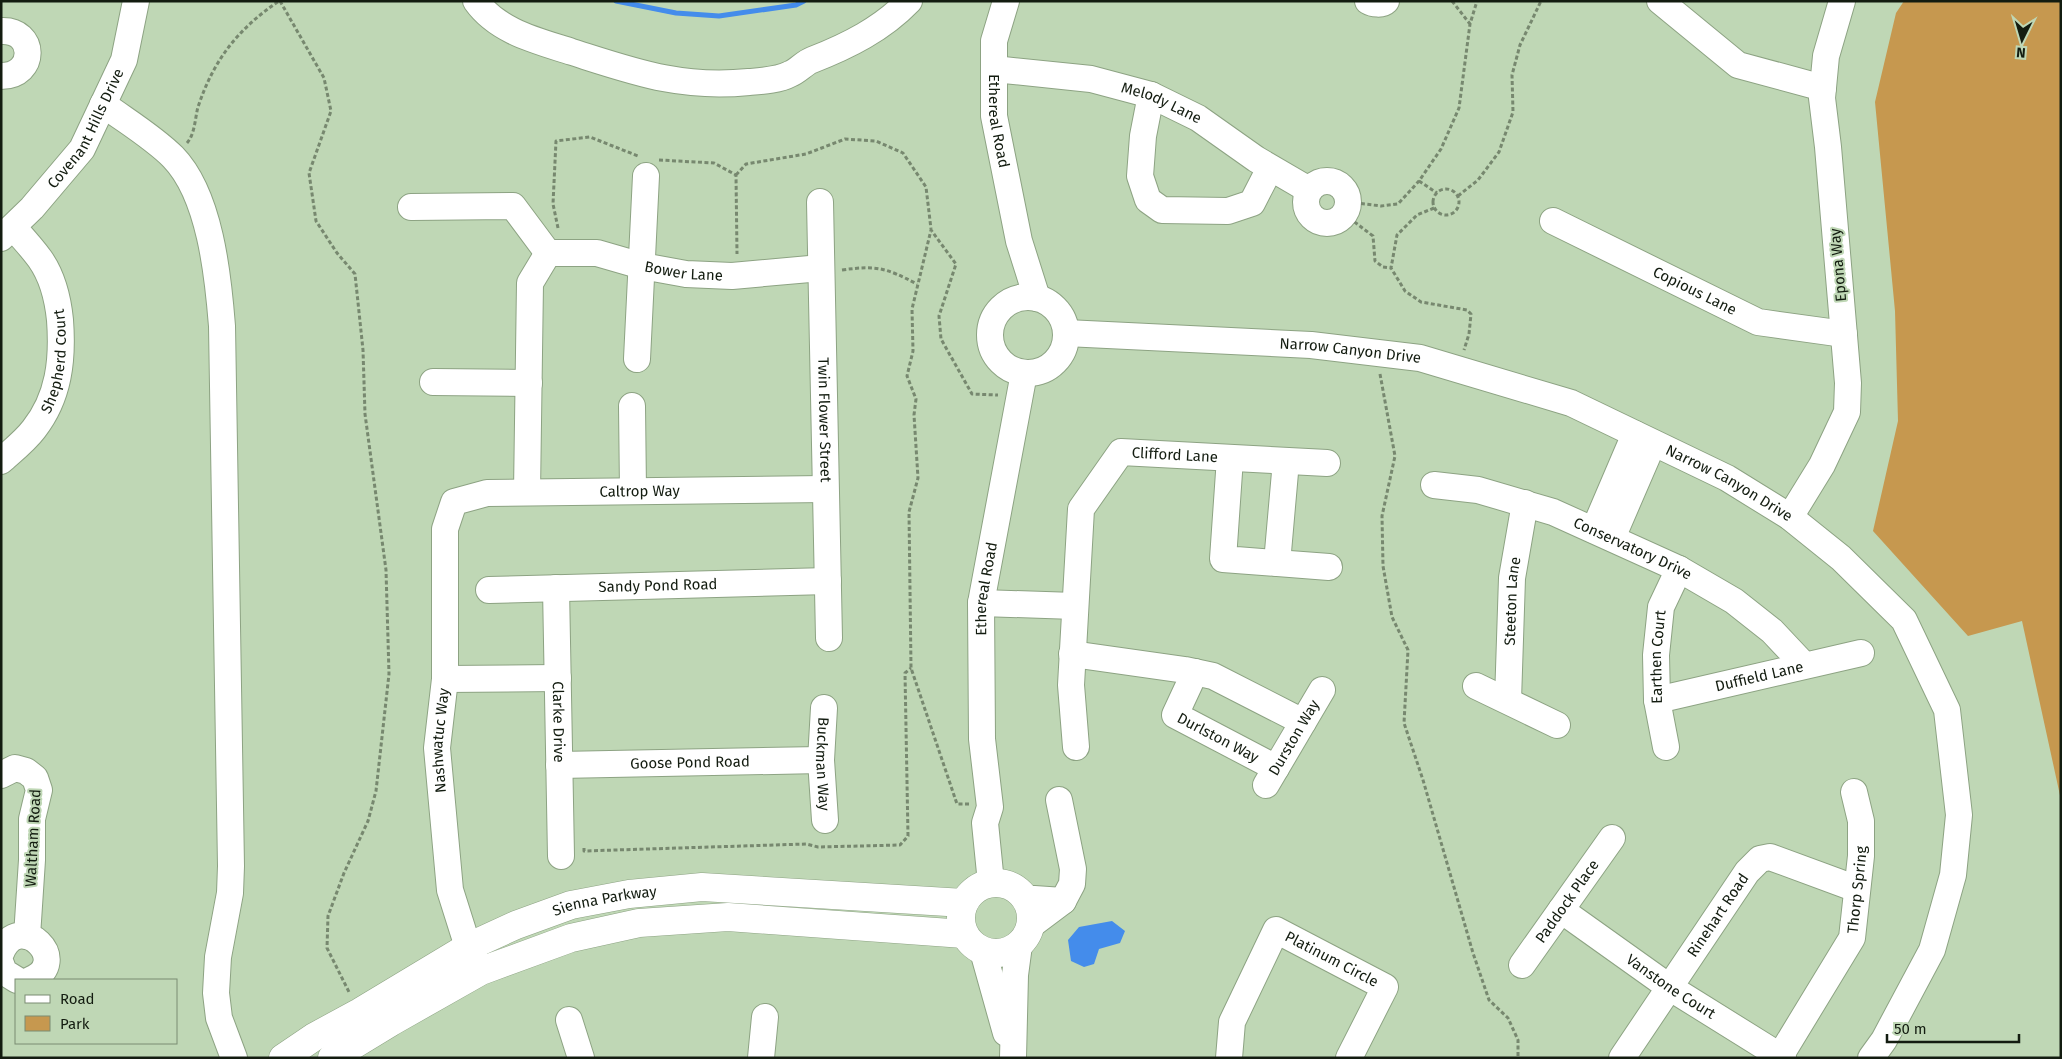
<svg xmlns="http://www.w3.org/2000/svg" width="2062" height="1059" font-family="'Fira Sans',sans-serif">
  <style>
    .green { fill: #c6984f }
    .water { fill: #448ceb }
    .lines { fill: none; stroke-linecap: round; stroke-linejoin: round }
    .stream { stroke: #448ceb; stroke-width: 5 }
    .minor-casing { stroke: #8da383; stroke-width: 28 }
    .major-casing { stroke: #8da383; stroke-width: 29 }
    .path { stroke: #77886f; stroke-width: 3; stroke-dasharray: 4 2.5; stroke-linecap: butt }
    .minor { stroke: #fff; stroke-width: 26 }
    .major { stroke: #fff; stroke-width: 28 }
    .labels { text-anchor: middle; stroke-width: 4; stroke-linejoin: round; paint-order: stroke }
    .street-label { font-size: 15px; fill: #131c10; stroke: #bfd7b5 }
  </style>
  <rect width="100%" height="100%" fill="#bfd7b5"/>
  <path class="green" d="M1904,1H2061V800L2022,621L1968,636L1873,531L1898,421L1895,311L1875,102L1896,13Z"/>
  <path class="water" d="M1112,921L1125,931L1120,943L1099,949L1094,964L1084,967L1071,961L1068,940L1079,927Z"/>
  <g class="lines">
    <path class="stream" d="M616,1L676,13L719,16L796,5L804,1"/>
    <g class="minor-casing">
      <g id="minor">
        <path d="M476,1C498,32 538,41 572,52C635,72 681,89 749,82C762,81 779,80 790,74C798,71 804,63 812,60C848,46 882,29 909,1"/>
        <path id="s1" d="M1006,1L994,41V116L1019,241L1037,298"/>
        <path d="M1368,1C1373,4 1382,5 1386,1"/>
        <path d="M1660,1L1738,65L1823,88"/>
        <path d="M1,31C36,29 37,76 1,76"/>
        <path id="s2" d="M994,69L1091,79L1151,95L1198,118L1256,159L1309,190"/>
        <path d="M1151,95L1143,136L1140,176L1148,200L1162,210L1228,211L1252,203L1270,168"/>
        <path d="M103,104C126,121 153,137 173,157C210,195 218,275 222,326L231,866L230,893L218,957L216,993L219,1018L234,1058"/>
        <circle cx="1327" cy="202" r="21"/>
        <path id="s3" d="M820,202L829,638"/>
        <path d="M411,207L513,206L548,253"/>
        <path id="s4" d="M1553,221L1758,322L1844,334"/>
        <path id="s5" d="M1,238L32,208L82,149L124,60L136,1"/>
        <circle cx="1028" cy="335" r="38"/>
        <path id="s6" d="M1066,333L1311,345L1420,358L1571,403L1727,478L1790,517L1841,558L1904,620L1947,710L1959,815L1953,875L1932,950L1884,1040L1871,1058"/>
        <path d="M637,359L646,176"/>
        <path d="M433,382L529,383"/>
        <path d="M632,406L633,491"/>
        <path d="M1230,458L1223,559L1329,567"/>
        <path id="s7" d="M1,461C12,451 25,441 34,429C59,397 63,360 60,320C58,300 52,276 40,259C32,248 22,237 13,227"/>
        <path id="s8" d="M1434,485L1478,490L1553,512L1679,569L1734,601L1772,631L1804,665"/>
        <path id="s9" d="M527,492L530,283L548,253H597L642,266L686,274L732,276L821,268"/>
        <path d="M1790,517L1822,465L1847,412L1848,383L1828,147L1822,98L1826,56L1842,1"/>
        <path d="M1594,530L1635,434"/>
        <path d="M1612,538L1653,443"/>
        <path d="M1277,563L1286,461"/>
        <path id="s10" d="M556,588L561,856"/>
        <path id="s11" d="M489,590L828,581"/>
        <path d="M981,603L1075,606"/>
        <path d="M1072,654L1185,670L1213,676L1303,722"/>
        <path id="s12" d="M1195,672L1175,715L1276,768"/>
        <path d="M445,679L558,678"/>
        <path d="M1476,686L1557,725"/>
        <path id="s13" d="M1508,700L1512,578L1525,503"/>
        <path id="s14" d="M1657,700L1861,653"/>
        <path id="s15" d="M824,708L821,760L825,820"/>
        <path id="s16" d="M1076,747L1071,685L1081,509L1121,452L1327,463"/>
        <path id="s17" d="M1666,747L1657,700L1656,655L1661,607L1679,569"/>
        <path id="s18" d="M559,765L821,760"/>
        <path d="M1,775L15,768L26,771L35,778L39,790L32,819V860L27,936"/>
        <path id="s19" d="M1266,785L1322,690"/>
        <path d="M1059,800L1073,869L1072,884L1063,901"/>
        <path id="s20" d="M991,883L985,823L990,807L982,739L981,603L1024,373"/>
        <path d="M1029,906L1034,899L1063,901L1031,925"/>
        <path id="s21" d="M1561,910L1669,987L1783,1058"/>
        <path d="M983,951L1006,1033"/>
        <path d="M1,953C19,908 74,962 30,980"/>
        <path d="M1,964L4,972L17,980"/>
        <path id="s22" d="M1522,965L1612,838"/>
        <path id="s23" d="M479,966L468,947L450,890L437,748L445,679V529L454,502L487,493L825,489"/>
        <path d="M569,1020L581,1058"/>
        <path d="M761,1058L765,1017"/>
        <path d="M1013,1058L1015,975L1019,945"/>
        <path id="s24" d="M1229,1058L1232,1022L1276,930L1385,987L1349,1058"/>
        <path id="s25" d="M1622,1058L1747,872L1760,859L1770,857L1857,889"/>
        <path id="s26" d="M1779,1058L1852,938L1861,856V821L1854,792"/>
      </g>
    </g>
    <g class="major-casing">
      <g id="major">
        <circle cx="996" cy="918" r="35"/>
        <path id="s27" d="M283,1058L314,1037L360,1012L468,947L516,925L571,905L629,894L702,887L964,903"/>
        <path d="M332,1058L391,1022L481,971L571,938L639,923L728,917L964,934"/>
      </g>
    </g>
    <path class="path" d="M280,1L324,78L331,111L309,173L316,221L337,253L355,274L363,350L365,414L386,570L389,674L376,791L368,821L344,873L328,916L327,948L350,994
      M1452,1L1470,24
      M187,143C195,134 195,118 198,107C214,59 238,29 279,1
      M659,160L714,163L736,175L737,254
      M736,175L746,164L806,154L845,139L876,141L903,153L926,187L931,229
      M1419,181L1437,193
      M1433 202a13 13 0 1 1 26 0a13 13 0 1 1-26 0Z
      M1458,196L1478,180L1499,152L1513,112L1512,75L1520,45L1541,1
      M1348,202L1381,206L1398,204L1419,181L1441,149L1459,108L1470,24L1477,1
      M1434,208L1417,215L1397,235L1391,268L1405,291L1421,302L1467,310L1471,314L1469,334L1464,350
      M1344,214L1373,236L1375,261L1383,267L1391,268
      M558,228L553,204L556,141L590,137L638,156
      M842,270C877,265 886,268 917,284
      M1380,374L1395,456L1382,516L1383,566L1392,617L1408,650L1404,723L1423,780L1473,953L1489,1000L1508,1018L1518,1040V1058
      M969,804H957L911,668L909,512L918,478L914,415L916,399L907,376L913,351L912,309L931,230L956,264L939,316L941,339L972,394L998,395
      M584,848V851L806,844L818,847L900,845L908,836L905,673L911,668"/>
    <use href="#minor" class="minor"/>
    <use href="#major" class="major"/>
  </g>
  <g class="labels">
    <g class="street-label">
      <text dy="5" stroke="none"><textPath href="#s2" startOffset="172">Melody Lane</textPath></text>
      <text dy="5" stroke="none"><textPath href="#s1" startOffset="122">Ethereal Road</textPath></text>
      <text dy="5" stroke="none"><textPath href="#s5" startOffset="140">Covenant Hills Drive</textPath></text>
      <text transform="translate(1838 265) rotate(-95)" y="5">Epona Way</text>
      <text dy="5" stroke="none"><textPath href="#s9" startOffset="382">Bower Lane</textPath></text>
      <text dy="5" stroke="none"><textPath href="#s4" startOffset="158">Copious Lane</textPath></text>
      <text dy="5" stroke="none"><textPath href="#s6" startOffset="285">Narrow Canyon Drive</textPath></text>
      <text dy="5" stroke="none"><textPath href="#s7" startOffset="119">Shepherd Court</textPath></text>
      <text dy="5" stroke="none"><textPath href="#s3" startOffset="218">Twin Flower Street</textPath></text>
      <text dy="5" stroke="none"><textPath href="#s16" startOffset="362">Clifford Lane</textPath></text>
      <text dy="5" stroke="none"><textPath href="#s6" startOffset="690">Narrow Canyon Drive</textPath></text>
      <text dy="5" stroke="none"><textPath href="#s23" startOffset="659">Caltrop Way</textPath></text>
      <text dy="5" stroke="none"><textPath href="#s8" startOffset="210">Conservatory Drive</textPath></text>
      <text dy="5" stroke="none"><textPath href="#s11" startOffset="169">Sandy Pond Road</textPath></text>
      <text dy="5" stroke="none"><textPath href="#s20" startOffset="296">Ethereal Road</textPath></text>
      <text dy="5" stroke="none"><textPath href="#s13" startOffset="99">Steeton Lane</textPath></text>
      <text dy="5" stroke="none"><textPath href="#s17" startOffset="91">Earthen Court</textPath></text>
      <text dy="5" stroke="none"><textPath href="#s14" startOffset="105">Duffield Lane</textPath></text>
      <text dy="5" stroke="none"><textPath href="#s10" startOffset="134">Clarke Drive</textPath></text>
      <text dy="5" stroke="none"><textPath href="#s12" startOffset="96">Durlston Way</textPath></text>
      <text dy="5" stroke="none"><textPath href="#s19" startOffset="55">Durston Way</textPath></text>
      <text dy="5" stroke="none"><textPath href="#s23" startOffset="232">Nashwatuc Way</textPath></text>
      <text dy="5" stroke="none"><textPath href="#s18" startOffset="131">Goose Pond Road</textPath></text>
      <text dy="5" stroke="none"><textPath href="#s15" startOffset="56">Buckman Way</textPath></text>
      <text transform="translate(33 838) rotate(-87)" y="5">Waltham Road</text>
      <text dy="5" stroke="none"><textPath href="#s26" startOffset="189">Thorp Spring</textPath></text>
      <text dy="5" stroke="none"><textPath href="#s22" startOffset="78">Paddock Place</textPath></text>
      <text dy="5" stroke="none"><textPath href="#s27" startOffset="361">Sienna Parkway</textPath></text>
      <text dy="5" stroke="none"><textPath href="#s25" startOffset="172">Rinehart Road</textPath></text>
      <text dy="5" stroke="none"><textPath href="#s24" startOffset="201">Platinum Circle</textPath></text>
      <text dy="5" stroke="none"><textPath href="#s21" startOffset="134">Vanstone Court</textPath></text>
    </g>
  </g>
  <rect width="2062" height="1059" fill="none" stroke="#131c10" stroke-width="5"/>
  <rect x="15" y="979" width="162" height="65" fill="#bfd7b5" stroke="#7a8c73"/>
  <rect x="25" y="995" width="25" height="8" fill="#ffffff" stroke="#7a8c73"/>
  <text x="60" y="1004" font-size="15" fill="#131c10">Road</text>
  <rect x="25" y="1016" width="25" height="15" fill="#c6984f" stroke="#7a8c73"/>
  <text x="60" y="1029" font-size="15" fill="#131c10">Park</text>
  <g transform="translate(2022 40) rotate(185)" stroke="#bfd7b5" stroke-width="4" paint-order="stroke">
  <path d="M0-4L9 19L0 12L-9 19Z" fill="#131c10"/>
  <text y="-8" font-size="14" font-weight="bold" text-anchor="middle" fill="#131c10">N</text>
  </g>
  <path d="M1887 1034v8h132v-8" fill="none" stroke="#131c10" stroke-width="2.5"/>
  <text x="1894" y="1034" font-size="15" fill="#131c10" stroke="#bfd7b5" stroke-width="4" paint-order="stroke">50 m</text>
</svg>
